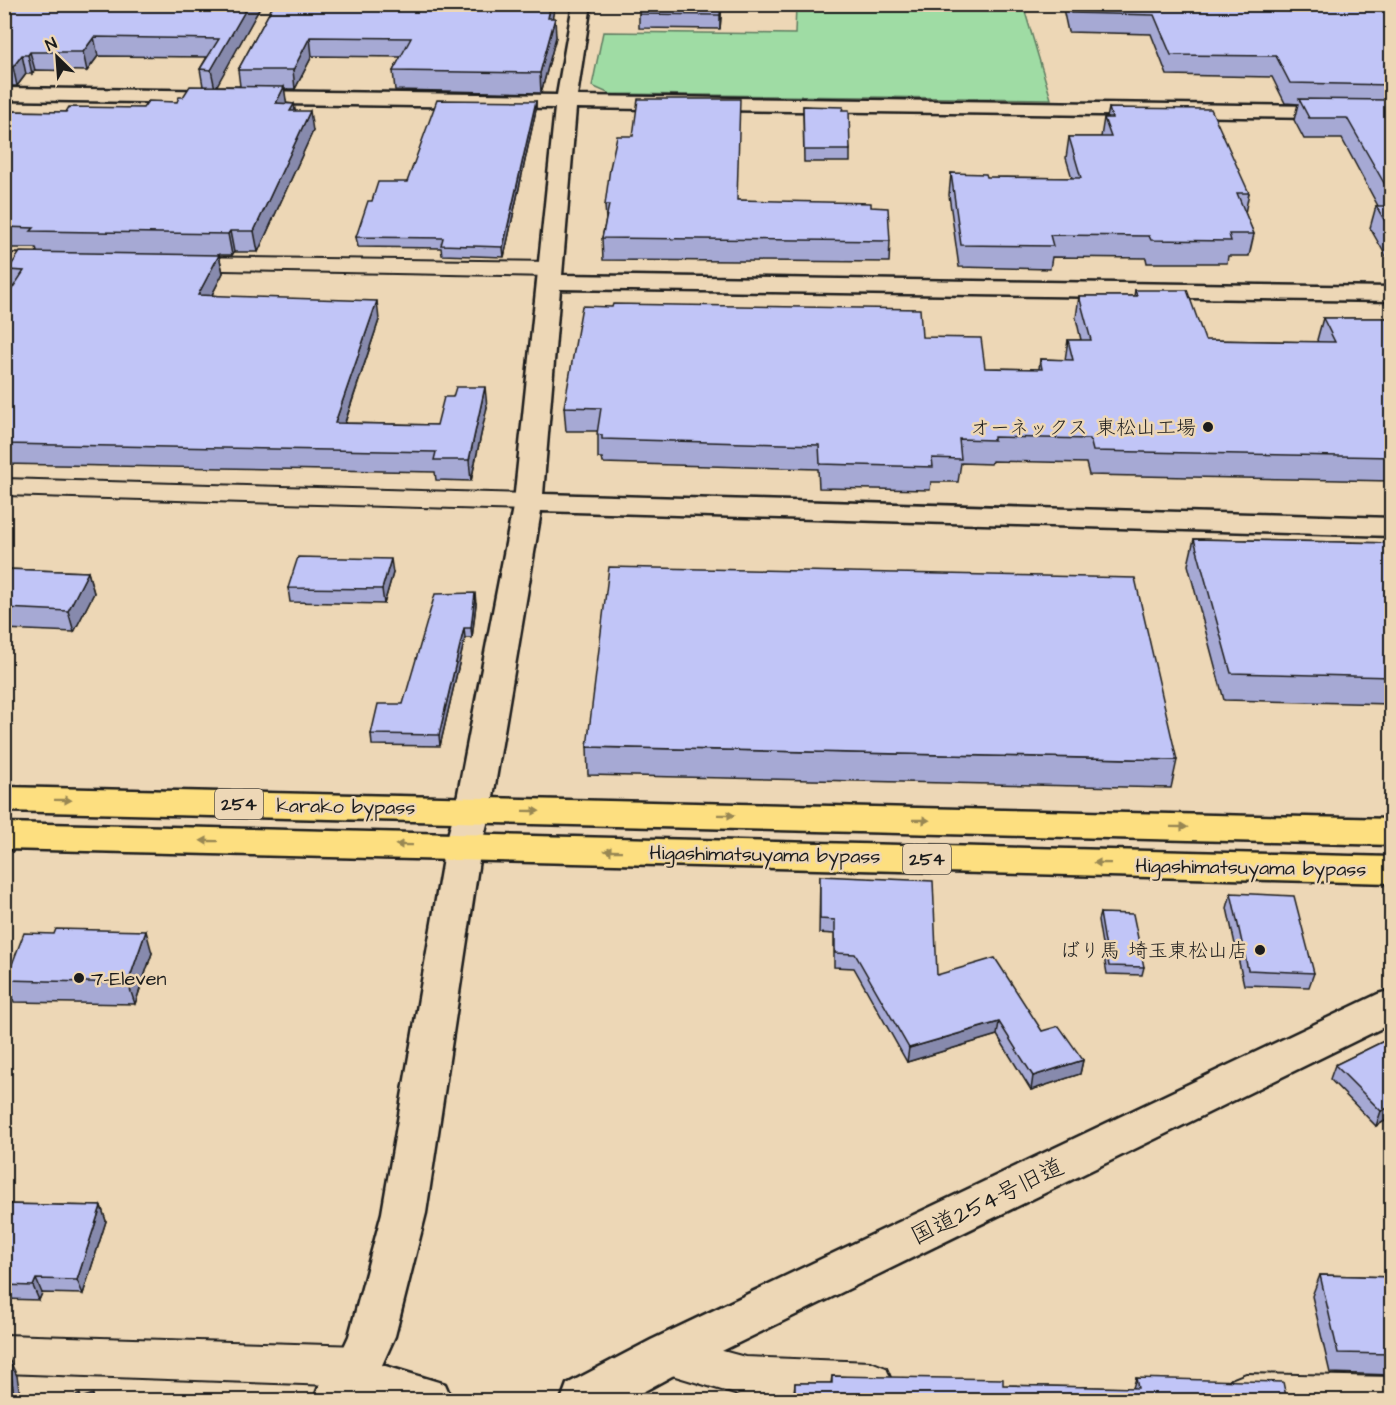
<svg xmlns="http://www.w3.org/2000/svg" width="1396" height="1405" font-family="'Architects Daughter','Klee One',sans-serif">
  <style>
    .green { fill: #9fdca4; stroke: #5e7c60; stroke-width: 1.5 }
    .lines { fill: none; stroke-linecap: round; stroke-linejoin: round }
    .street-casing { stroke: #1c1c1c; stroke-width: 4 }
    .secondary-casing { stroke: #1c1c1c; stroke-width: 5 }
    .highway-casing { stroke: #1c1c1c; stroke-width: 5 }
    .street { fill: #edd7b6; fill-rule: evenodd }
    .secondary { fill: #edd7b6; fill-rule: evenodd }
    .highway { fill: #fddf80; fill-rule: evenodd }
    .wall { fill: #a6a9d4; stroke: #1c1c1c; stroke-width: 1.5 }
    .shaded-wall { fill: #878aad; stroke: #1c1c1c; stroke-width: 1.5 }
    .building { fill: #c1c5f7; stroke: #1c1c1c; stroke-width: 1.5 }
    .oneway { fill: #988753 }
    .poi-dot { fill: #1c1c1c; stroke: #edd7b6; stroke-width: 2 }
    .labels { text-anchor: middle; stroke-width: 5; stroke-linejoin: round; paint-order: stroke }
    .shield { fill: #edd7b6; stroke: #5b544a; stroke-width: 1.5 }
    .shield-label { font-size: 18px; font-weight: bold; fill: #1c1c1c }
    .poi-label { font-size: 20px; fill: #1c1c1c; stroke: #edd7b6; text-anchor: end }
    .street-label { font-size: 20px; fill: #1c1c1c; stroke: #edd7b6 }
    .near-street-label { font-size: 24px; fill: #1c1c1c; stroke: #edd7b6 }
  </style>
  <rect width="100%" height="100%" fill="#edd7b6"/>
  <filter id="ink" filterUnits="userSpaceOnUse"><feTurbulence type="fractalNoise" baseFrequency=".0167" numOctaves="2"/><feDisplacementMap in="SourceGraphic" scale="12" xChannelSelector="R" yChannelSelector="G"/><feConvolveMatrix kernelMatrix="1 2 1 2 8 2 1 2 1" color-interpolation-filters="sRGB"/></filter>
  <g filter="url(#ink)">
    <path class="green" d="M1023,5L1051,99L610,94L592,86L603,32L795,34L796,5Z"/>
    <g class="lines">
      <g class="street-casing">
        <path id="street" d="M4,254L55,255L63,257L66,262L63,267L55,269L4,268Z
          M181,257L551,262L559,264L562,269L559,274L551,276L173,269L170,264L173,259Z
          M4,479L528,494L537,496L541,502L537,508L528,510L4,495Z
          M4,1335L359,1346L374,1352L380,1366L374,1380L359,1386L4,1373Z
          M667,1336L745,1357L871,1362L886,1368L892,1382L886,1396L875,1400L745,1397L652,1369L646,1355L652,1341Z
          M1246,1374L1392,1377V1400H1227L1225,1394L1231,1380Z"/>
      </g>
      <g class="secondary-casing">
        <path id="secondary" d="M573,4H591L577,96L1392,107V119L576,108L562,275L1392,287V301L560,289L543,494L1392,518V536L541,511L491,809L481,847L426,1213L395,1336L382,1365L445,1384L452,1400H314L320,1384L336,1364L349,1336L382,1213L445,847L455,809L514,502L555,108L4,100V88L557,95Z
          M1392,990V1023L683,1370L628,1400H561L567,1384L651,1340L1378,994Z"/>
      </g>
      <g class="highway-casing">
        <path id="highway" d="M4,787L1392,819V845L4,811Z
          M4,823L1392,857V883L4,849Z"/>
      </g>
      <use href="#street" class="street"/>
      <use href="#secondary" class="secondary"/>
      <use href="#highway" class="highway"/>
    </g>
    <path class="wall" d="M4,4H262L216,86H240L238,70L274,4H555L552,18L556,37L541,93L395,90L393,71L401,57L312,56L295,89H284L286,103L294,104L295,111L313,131L258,252H234L232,255H219L223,273L212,295L379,320L345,423L437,425L487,407L471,481L436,480L435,472L4,464V301L12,288L8,270L37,252L36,248H4V111L66,112L143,108L177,102L203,86L200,69L207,57L98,56L87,71L35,70L32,74H26L17,86H4Z
      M641,4H722L720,29L639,28V14Z
      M1062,4H1392V263H1390L1370,228L1376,206H1378L1342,139H1304L1294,120L1298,104L1285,103L1272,77L1167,75L1151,34L1068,32Z
      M536,101V110L504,257L442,255L441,248L358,247L356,237L372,201L407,182Z
      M803,106L842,110L850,150V162H804Z
      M1109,108L1249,193L1245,213L1254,234L1249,256H1228L1227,263H1147L1146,258L1052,257L1050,269L959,267L949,195L951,173L987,177L1072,178L1066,158L1069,137H1101L1104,118H1107Z
      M737,200L871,207L890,241L889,262L603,260L602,238L606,220L605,205Z
      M1135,290L1205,340L1318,342L1317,340L1323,318H1392V481L1089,475L1086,463L992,461L991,464L961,463L958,482H931L930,490L819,488L818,469L603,463L602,458H598V431H566L564,407L922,337L985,368L1039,369L1040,359L1065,360L1068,340H1081L1076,318L1079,296H1134Z
      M1194,539L1392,543V704L1224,700L1188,565Z
      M4,569L88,572L94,593L74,632L4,629Z
      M393,573L384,604L290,602L288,588Z
      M476,604L472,638H465L440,746L372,745L371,734L403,704Z
      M587,747L1177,760L1171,788L588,775Z
      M820,876L937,975L1042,1031L1083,1060L1080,1074L1031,1090L997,1035L907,1062L854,968L834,967V934L819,933Z
      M1231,893L1314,973L1309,987L1244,985L1227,908Z
      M1100,913L1144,967L1142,975L1107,974L1098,920Z
      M152,953L135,1004L14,1002L6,980Z
      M1392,1037V1117L1376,1126L1330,1079L1335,1065Z
      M4,1204L101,1206L106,1221L83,1294L42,1293L39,1300L5,1299Z
      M1320,1275L1392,1277V1375L1330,1373L1312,1296Z
      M832,1376L1003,1385L1133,1388L1136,1378L1287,1401H793L795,1383H831Z"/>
    <path class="shaded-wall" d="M249,4H262L215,89L211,70Z
      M551,4H555L549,37L548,18Z
      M721,4H722L720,29V15Z
      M555,18L556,37L541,93L540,73Z
      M94,37L98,56L87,71L83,52Z
      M310,37L312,56L295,89L293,70Z
      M30,52L35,70L32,74L28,55Z
      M22,55L26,74L17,86L13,67Z
      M284,87L287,106L276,103Z
      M536,101V110L504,257L503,247Z
      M294,104L297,123L290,111Z
      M310,111L313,131L258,252L254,231Z
      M230,231L234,252L232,255L228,234Z
      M219,255L223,273L202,314L198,295Z
      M377,301L379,320L338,443L335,423Z
      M485,387L487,407L471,481L469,460Z
      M391,559L393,573L384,604L382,589Z
      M88,572L94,593L74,632L68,611Z
      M475,593L476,604L472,638L471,628Z
      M464,628L465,638L440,746L439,735Z
      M146,931L152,953L135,1004L128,983Z
      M999,1022L997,1035L907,1062L909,1048Z
      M1083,1060L1080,1074L1031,1090L1033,1076Z
      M1392,1106V1117L1376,1126L1381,1111Z
      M101,1206L106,1221L83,1294L77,1280Z
      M36,1279L42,1293L39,1300L33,1286Z
      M8,1357L17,1376L21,1401H15Z"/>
    <path class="building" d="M4,4H249L211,70L200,69L219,39L94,37L83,52H30L28,55H22L13,67H4Z
      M274,4H551L548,18H555L540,73L393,71L411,38L310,37L293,70H238Z
      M641,4H721L720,15L639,14Z
      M1069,4H1392V85L1290,83L1276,56L1171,55L1154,15L1071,13Z
      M190,86L284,87L276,103L294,104L290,111H310L254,231H230L228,234L31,231L34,228L4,227V111L66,112L69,107L143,108L148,101L177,102L179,97H183Z
      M638,99H740L737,200L871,203V207L888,208L890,241L602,238L609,205H605L610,168L617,136H633Z
      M1299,99L1392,100V197L1347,118H1309Z
      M437,100L536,101L503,247L441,245L443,238L356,237L368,201H372L378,182H407Z
      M803,106L843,107L842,110H849L850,150H804Z
      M1109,108L1211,109L1249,193H1237L1254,234H1229L1231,241L1151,240L1149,236L1050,235L1053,246L961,245L951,173L986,174L987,177L1081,178L1069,137H1111L1104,118H1112Z
      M1376,206H1392V233Z
      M20,252L219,255L198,295L377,301L335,423L437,425L444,397H453L456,387H485L469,460H434L436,452L4,444V301L24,271L8,270Z
      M1135,290H1187L1205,340L1335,342L1323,318H1392V457L1093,451L1090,439L994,437V440L959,439L961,459L932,458L933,467L820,464L819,445L602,439V435L597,434L601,408L564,407L582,306L612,307L613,304L920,309L922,337L981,338L985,368L1042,369L1040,359L1073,360L1068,340H1091L1079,296H1137Z
      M1194,539L1392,543V677L1231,673Z
      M298,557L391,559L382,589L288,588Z
      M609,567L1135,578L1177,760L587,747Z
      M4,569L88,572L68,611L4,608Z
      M475,593L471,628H464L439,735L371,734L378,704H403L435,594Z
      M820,876L933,881L937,975L995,958L1042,1031L1059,1026L1083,1060L1033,1076L999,1022L909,1048L855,954L835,953V920L820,919Z
      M1231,893L1294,896L1314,973L1248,970Z
      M1100,913L1133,914L1144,967L1109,966Z
      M56,929L146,931L128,983L6,980L24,933L54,934Z
      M1392,1037V1106L1381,1111L1335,1065Z
      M4,1204L101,1206L77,1280L36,1279L33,1286L4,1285Z
      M1320,1275L1392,1277V1354L1338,1353Z
      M4,1356L8,1357L15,1401H4Z
      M832,1376L1003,1379V1385L1138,1388L1136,1378L1283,1382L1287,1401H795V1383H832Z
      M80,1394L81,1398L93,1394L94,1401H65Z"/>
    <defs><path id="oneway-solid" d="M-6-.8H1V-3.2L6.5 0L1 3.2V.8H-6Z" transform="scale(1.5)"/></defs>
    <g class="oneway">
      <use href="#oneway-solid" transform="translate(63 800) rotate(1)"/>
      <use href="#oneway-solid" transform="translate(531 811) rotate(1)"/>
      <use href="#oneway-solid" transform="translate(726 815) rotate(1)"/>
      <use href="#oneway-solid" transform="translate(921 820) rotate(1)"/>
      <use href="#oneway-solid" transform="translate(1179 827) rotate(1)"/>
      <use href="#oneway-solid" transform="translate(209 841) rotate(-179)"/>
      <use href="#oneway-solid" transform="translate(404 845) rotate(-179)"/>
      <use href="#oneway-solid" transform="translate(613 851) rotate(-179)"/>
      <use href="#oneway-solid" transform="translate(1102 863) rotate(-179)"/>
    </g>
  </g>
  <g class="poi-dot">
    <circle cx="1208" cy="427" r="6"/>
    <circle cx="1260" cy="950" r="6"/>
    <circle cx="79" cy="978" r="6"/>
  </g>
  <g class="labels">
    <g class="shield">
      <rect x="215" y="789" width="48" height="30" rx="4.5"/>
      <rect x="903" y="844" width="48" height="30" rx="4.5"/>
    </g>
    <g class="shield-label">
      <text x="239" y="810">254</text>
      <text x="927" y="865">254</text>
    </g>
    <g class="poi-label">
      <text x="1196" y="434">オーネックス 東松山工場</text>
      <text x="1248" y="957">ばり馬 埼玉東松山店</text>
      <text x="91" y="985" text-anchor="start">7-Eleven</text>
    </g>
    <g class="street-label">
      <text transform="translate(346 806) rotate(1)" y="7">karako bypass</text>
      <text transform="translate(765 854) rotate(1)" y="7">Higashimatsuyama bypass</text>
      <text transform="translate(1251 867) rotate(1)" y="7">Higashimatsuyama bypass</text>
    </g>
    <g class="near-street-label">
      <text transform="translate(987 1201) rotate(-26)" y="8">国道254号旧道</text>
    </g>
  </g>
  <rect width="1396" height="1405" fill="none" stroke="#edd7b6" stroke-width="24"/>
  <rect x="12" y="12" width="1372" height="1381" fill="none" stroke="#1c1c1c" stroke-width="2" filter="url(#ink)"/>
  <g transform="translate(57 57) rotate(335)" stroke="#edd7b6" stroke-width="4.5" paint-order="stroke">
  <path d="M0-4.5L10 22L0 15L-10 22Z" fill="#1c1c1c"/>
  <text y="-9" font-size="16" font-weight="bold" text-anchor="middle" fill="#1c1c1c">N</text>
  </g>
</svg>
